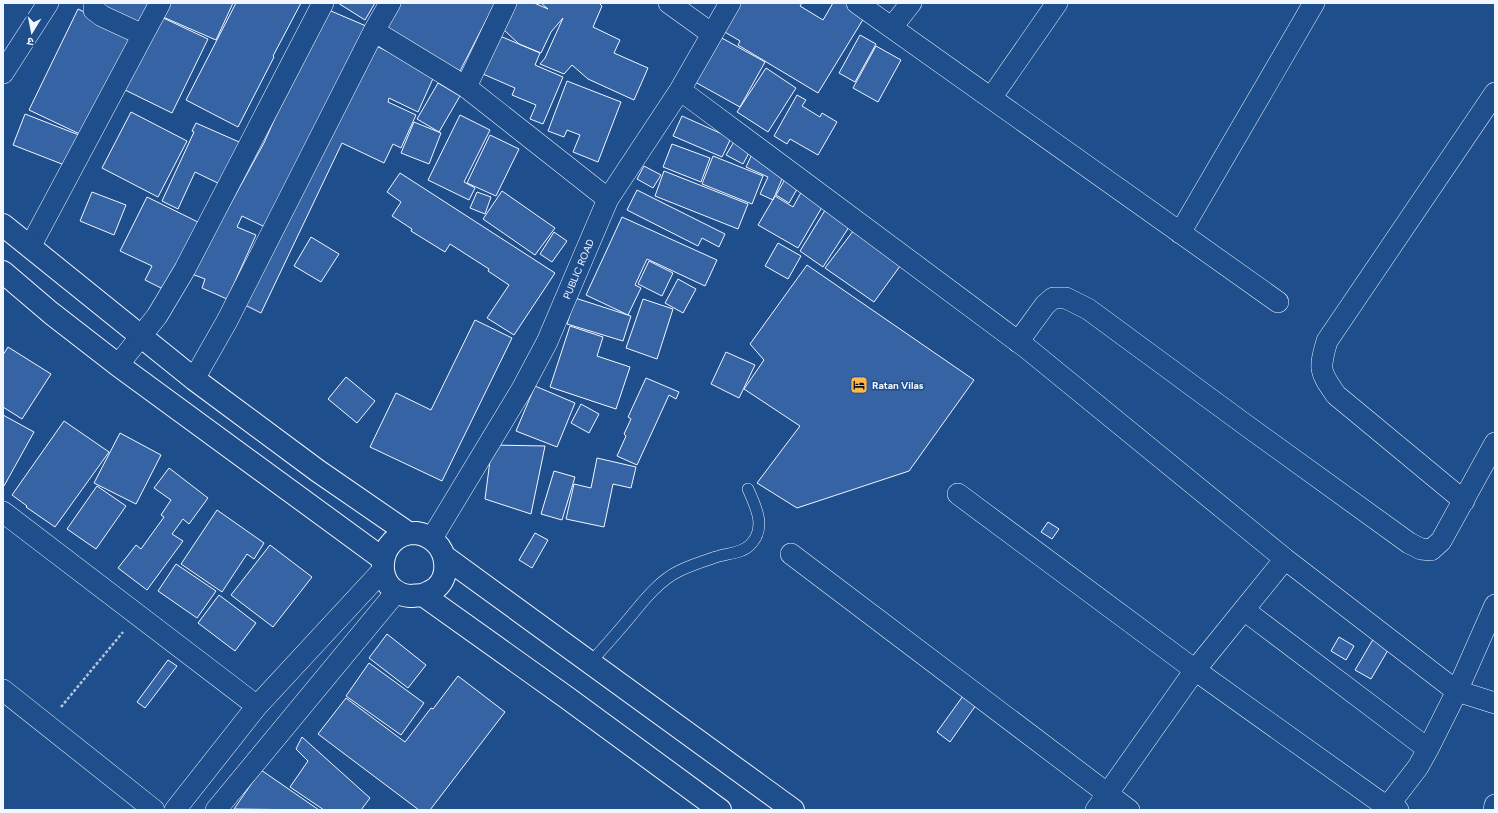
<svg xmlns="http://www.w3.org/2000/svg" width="1498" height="813" font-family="Figtree,'Noto Sans Devanagari',sans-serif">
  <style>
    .building { fill: #3563a3; stroke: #f2f6ff }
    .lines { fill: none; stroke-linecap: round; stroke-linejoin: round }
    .lane-casing { stroke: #f2f6ff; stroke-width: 12 }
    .street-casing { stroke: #f2f6ff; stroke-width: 22 }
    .secondary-casing { stroke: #f2f6ff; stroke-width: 24 }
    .path { stroke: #b3c4dc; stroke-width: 2.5; stroke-dasharray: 3 2; stroke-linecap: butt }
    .lane { stroke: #1f4e8c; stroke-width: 11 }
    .street { stroke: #1f4e8c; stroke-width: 21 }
    .secondary { stroke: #1f4e8c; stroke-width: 22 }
    .labels { text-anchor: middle; stroke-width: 3; stroke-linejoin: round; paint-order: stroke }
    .street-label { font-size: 10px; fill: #f2f6ff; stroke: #1f4e8c }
    .poi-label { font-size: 10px; font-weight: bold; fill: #f2f6ff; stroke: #1f4e8c; text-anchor: start }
  </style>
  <rect width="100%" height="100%" fill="#1f4e8c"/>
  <path class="building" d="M98,3H155L142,29Z
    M169,3H233L216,40L163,17Z
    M236,3H301L273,56L274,57L238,127L186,100Z
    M338,3H375L365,20Z
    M398,3H495L460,71L384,32Z
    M515,3H534L548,9L541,3H599L602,6L593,27L620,40L614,53L648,68L634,100L588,79L572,65L564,74L540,64L545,58L563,18L551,32L541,53L519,44L503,29Z
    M734,3H802L800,6L823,20L833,3H851L867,13L818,93L738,45L740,41L718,28Z
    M324,8L366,26L265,227L242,216L237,227L256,235L227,299L202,288L205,279L192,274L264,143Z
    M78,9L132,35L84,136L29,110Z
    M157,15L208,39L172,113L121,88Z
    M860,35L876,44L855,82L839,73Z
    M500,36L540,53L535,65L563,77L543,124L530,119L536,105L512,95L515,88L483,74Z
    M720,37L765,62L740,107L695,82Z
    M372,44L435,74L418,112L389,98L388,102L416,115L401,148L393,144L384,163L342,143L261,313L243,304Z
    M876,46L901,60L878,102L853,88Z
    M766,68L796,88L768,132L737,112Z
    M567,81L621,102L598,162L573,152L580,135L567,130L564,137L548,131Z
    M438,83L460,96L439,132L417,119Z
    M797,95L806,100L802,106L820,117L822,113L837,122L818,155L790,139L787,144L774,136Z
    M131,112L187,141L158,197L102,168Z
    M25,114L79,135L67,166L13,145Z
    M460,115L490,130L464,182L475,188L469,200L428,180Z
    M682,116L731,138L722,157L673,136Z
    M414,122L441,133L429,164L401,153Z
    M196,123L246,145L226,187L195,172L178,209L162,201L194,132L192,131Z
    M490,135L519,149L496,196L467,183Z
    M735,140L751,149L743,164L726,155Z
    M672,144L710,158L701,182L663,167Z
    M753,152L785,172L773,200L760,194L768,177L746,167Z
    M713,156L763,176L752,204L702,184Z
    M644,166L661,175L653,188L637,179Z
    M664,171L748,204L738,229L655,196Z
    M400,173L555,273L514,335L487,318L509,285L488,271L489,269L450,244L445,252L411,231L412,229L392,216L401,202L387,192Z
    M788,174L800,184L789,203L776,195Z
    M804,187L825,202L798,248L758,225L775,196L793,207Z
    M637,190L725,234L719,247L702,238L698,246L627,210Z
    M502,191L555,228L535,255L483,219Z
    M92,192L126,205L114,235L80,221Z
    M477,192L491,197L485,214L470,208Z
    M147,197L202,224L169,292L145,280L152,266L120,251Z
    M827,207L851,224L823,267L800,251Z
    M622,217L717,260L705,286L647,259L635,285L641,288L628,315L586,295Z
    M857,226L903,262L874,302L825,268Z
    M554,232L567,241L552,262L540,254Z
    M311,237L339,254L321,282L294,266Z
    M778,243L801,256L788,279L765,266Z
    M649,261L673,273L662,296L638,284Z
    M807,265L974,380L909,471L797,508L757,483L800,426L744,389L764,360L750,344Z
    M678,279L696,289L683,313L665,303Z
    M575,298L631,316L623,341L567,324Z
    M643,299L673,309L657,359L626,348Z
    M475,320L512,338L442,481L370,447L396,393L431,410Z
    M570,326L603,337L597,356L630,367L616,409L550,387Z
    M8,347L51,374L22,419L3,407V355Z
    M726,352L755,365L739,398L711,384Z
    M346,377L375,401L357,423L328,399Z
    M646,378L679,392L676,399L669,395L637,465L617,456L626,436L624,434L631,419L628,417Z
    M535,386L575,403L557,447L516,431Z
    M581,404L599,414L589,433L571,423Z
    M3,415L34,432L4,486H3Z
    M64,421L109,452L55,527L26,507L27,506L12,495Z
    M120,433L161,455L136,504L94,483Z
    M492,445L545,446L531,514L485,499Z
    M597,458L636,467L631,488L613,484L604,527L566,519L574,484L591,488Z
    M169,468L208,498L189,524L183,519L172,534L183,541L147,590L118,568L136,545L141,549L164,517L161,515L171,500L154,488Z
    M554,471L575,477L562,520L541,514Z
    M97,486L126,506L96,549L67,529Z
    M217,510L264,543L254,559L247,554L222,592L181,564Z
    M1048,522L1059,529L1052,539L1041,532Z
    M535,533L548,540L532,568L519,560Z
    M270,545L312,577L273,627L231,595Z
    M176,564L216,591L197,618L158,591Z
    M219,595L256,623L235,651L198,623Z
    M387,634L426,665L408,688L369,658Z
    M1375,636L1391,645L1371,679L1355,670Z
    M1339,637L1354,646L1346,660L1331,651Z
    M168,660L177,666L145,708L137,702Z
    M369,663L424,703L401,735L346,696Z
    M458,676L505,712L430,810H419L318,734L346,698L405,742L431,708L433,709Z
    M963,696L976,705L950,742L937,732Z
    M302,737L370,798L361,810H324L290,787L308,761L296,749Z
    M261,770L319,810L234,809Z"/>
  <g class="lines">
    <g class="lane-casing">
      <path id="lane" d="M591,662C604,647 618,632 631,616C644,600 660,580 679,571C691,565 704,561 716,557C727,553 741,554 750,545C767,528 756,507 748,489"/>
    </g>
    <g class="street-casing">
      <path id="street" d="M94,3V10L102,16L143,35
        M669,3L712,34
        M857,3L1278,302
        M892,27L911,3
        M374,31L466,87L608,199
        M3,73L48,3
        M466,87L506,3
        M680,90L1028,349L1285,559L1446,683L1457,691L1495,703
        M991,98L1057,3
        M1180,233L1314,3
        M30,247L160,3
        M1018,342L1045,305L1053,298H1066L1088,309L1243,423L1409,543L1421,549L1431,550L1441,541L1495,443
        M118,365L157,316L185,269L323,3
        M194,379L227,321L374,31L390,3
        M958,494L1195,670L1096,810
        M1464,501L1336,395C1319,371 1319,369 1327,341L1495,93
        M3,512L257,706
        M432,538L522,389L547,342L608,199L680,90L730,3
        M791,554L1129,810
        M1285,559L1195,670L1387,807L1398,810
        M1244,610L1428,749
        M3,690L154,810
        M175,810L257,706L383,570
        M216,810L397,591
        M1385,810L1418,767L1428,749L1457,691L1495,605
        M1494,810L1495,805"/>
    </g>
    <g class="secondary-casing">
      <path id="secondary" d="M3,225L194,379L318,471L408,533
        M3,272L51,313L118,365L383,559
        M445,557L793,810
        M423,595C427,593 432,591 436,588C450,576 447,553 435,542C430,537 423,534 416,533C375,532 371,593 410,596C414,596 419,595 423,595L566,697L720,810"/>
    </g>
    <path class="path" d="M61,707L123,632"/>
    <use href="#lane" class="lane"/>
    <use href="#street" class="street"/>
    <use href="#secondary" class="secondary"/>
  </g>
  <defs>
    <g id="hotel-square" transform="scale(0.9)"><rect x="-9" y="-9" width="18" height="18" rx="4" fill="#ffb74d" stroke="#1f4e8c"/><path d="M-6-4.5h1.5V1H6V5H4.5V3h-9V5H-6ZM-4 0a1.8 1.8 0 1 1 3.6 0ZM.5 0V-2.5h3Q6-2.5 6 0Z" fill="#111"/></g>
  </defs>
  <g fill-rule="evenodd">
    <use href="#hotel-square" x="859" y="385"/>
  </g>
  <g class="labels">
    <g class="street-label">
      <text transform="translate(578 269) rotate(-67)" y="4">PUBLIC ROAD</text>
    </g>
    <g class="poi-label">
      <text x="872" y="389">Ratan Vilas</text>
    </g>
  </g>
  <rect width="1498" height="813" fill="none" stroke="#f2f6ff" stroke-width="8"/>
  <g transform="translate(32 32) rotate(190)" stroke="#1f4e8c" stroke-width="3" paint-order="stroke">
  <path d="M0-3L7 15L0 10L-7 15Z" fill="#f2f6ff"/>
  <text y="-6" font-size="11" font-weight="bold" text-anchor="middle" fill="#f2f6ff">उ</text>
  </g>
</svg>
